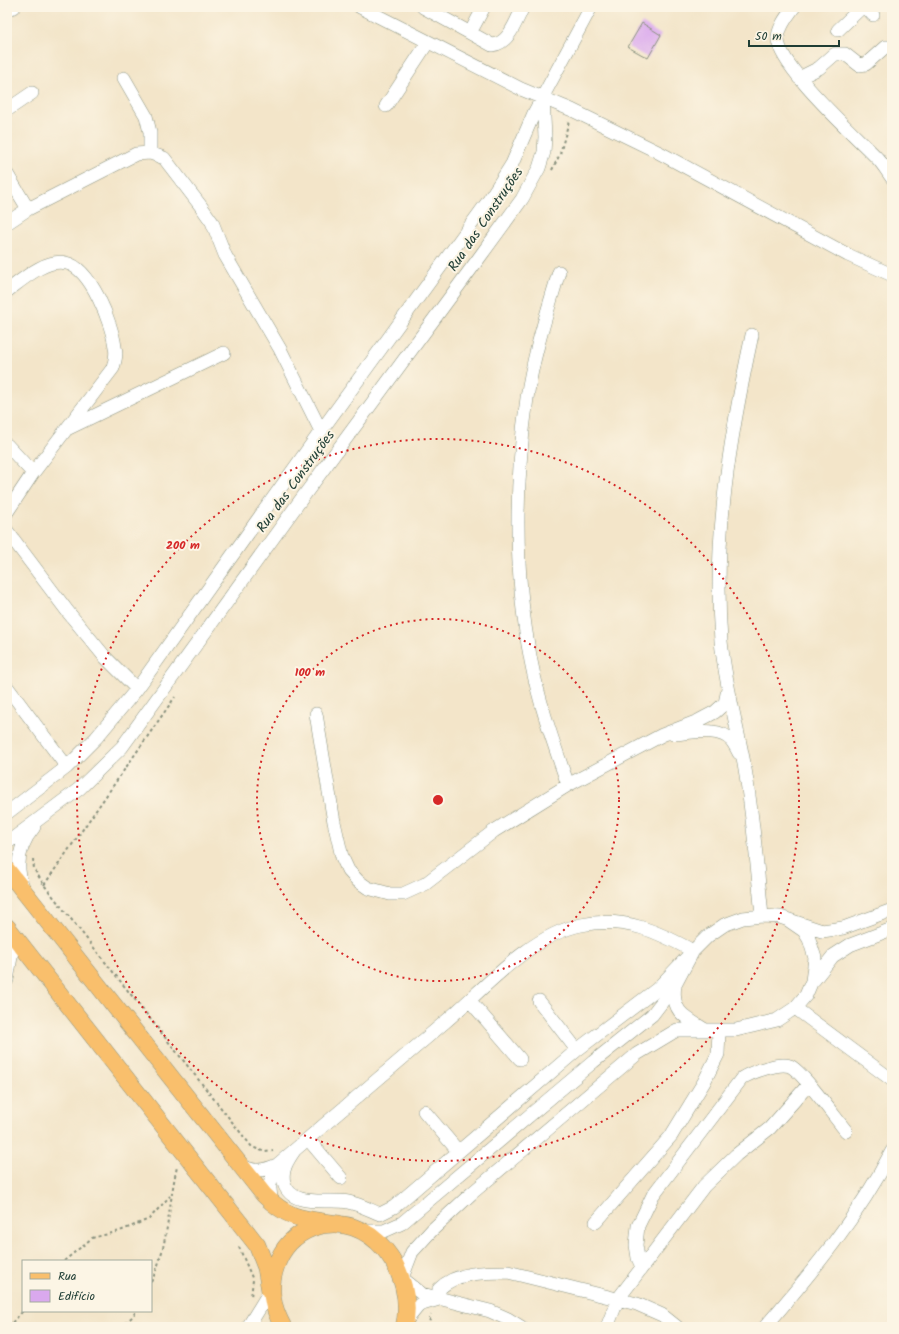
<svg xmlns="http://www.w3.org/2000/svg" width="899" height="1334" font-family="Kalam,sans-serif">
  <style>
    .building { fill: #daa9ee }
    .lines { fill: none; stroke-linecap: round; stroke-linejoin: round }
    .minor-casing { stroke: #89917e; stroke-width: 14 }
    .major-casing { stroke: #89917e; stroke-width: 18 }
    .path { stroke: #89917e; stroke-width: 2; stroke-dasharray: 3 3; stroke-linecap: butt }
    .minor { stroke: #fff; stroke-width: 13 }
    .major { stroke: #f9bf6c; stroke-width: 17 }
    .ring { fill: none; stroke: #d62828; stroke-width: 2; stroke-dasharray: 2 4 }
    .labels { text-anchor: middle; stroke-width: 4; stroke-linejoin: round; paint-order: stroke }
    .street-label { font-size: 14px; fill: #1f3d34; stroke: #fcf5e5 }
    .centre { fill: #d62828; stroke: #fcf5e5; stroke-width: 2 }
    .ring-label { font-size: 12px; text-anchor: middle; font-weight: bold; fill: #d62828; stroke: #fcf5e5; stroke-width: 4; stroke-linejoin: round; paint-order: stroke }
  </style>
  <rect width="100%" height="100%" fill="#fcf5e5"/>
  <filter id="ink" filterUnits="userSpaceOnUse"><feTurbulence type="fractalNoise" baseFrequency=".025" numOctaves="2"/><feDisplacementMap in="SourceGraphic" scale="8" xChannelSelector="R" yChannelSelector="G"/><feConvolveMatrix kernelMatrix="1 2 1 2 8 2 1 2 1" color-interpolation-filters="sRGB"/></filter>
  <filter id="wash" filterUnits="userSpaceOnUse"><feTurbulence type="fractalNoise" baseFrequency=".012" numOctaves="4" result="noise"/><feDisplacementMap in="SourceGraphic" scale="16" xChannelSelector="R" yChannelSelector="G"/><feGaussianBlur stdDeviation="0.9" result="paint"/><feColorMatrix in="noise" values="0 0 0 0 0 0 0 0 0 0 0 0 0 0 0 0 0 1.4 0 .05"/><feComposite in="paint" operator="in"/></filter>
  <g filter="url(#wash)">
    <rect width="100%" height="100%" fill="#f3e5c9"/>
    <g id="blocks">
      <path class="building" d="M642,23L661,35L648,58L628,47Z"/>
    </g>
  </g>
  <g filter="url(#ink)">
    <use href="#blocks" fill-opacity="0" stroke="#89917e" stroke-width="1"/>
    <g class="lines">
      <g class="minor-casing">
        <path id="minor" d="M360,7L521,89L572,110L658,152L848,255L892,275
          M423,7L492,45C509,44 516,21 523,7
          M794,7C788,15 779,26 778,37C775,64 857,137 877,158C883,164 887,171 892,178
          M866,7L873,15
          M7,9L14,7
          M838,30L862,7
          M470,33L484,7
          M124,78L146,116L150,132V153
          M799,78L819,68L835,54H845L859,65L866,64L885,47H892
          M386,106L428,42
          M7,110L32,93
          M7,174L28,209
          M7,223L28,209L136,154L150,153L164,158L200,205L212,222L225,255L280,349L321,431
          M559,272C547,313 533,356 527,398C515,484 514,575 531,661C539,703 554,744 568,785
          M7,291C22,280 46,258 66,263C91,268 112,324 115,347C117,354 115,361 113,368L33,473L7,512
          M752,335C730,437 713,536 721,641C725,682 736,722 744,763C753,814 757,865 762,916
          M67,429L224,353
          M7,445L33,473
          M7,531L68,612L105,657L137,689
          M7,687L67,767
          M316,714L334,822L342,857L348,870L358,881L368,888L390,894H403L425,884L494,831L568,785L662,735L698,721L715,712L725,703L728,689
          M673,734C690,733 720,726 732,741C735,745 737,749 739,753
          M7,813L67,767L96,738L137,689L321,431L489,200L512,164L534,113L591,7
          M7,843L79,789L122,747L297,505L479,258L522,199L539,168L544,152L545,137L543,98
          M23,887C15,866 19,845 34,827
          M7,980L12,951
          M814,980L833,956L850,945L892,929
          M675,985C671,1011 684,1017 704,1029
          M470,1001L520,1059
          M539,1001L577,1050
          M795,1008L892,1080
          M424,1111L458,1151
          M308,1139L341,1178
          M240,1164C253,1173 263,1171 277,1165C333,1118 389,1070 445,1022C484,989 530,935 581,925C624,916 657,931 693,951L657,989L577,1050L394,1207L380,1214C370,1210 359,1204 348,1202C328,1198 292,1209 284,1183C281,1171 287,1161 294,1151
          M273,1204C268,1190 269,1179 277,1165
          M596,1222L671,1136L704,1082L718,1054L719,1030
          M363,1231H384L402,1223L593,1062L652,1015L675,985L693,951L708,936L724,925L743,918L762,916L780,917L822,931L843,928L892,910
          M642,1267L638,1258L636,1245L638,1226L653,1195L742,1078C752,1072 779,1062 790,1066C802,1071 836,1119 846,1131
          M439,1299V1289C456,1272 485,1272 508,1272L637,1304L662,1315L677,1327
          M406,1321L419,1305L439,1299
          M248,1327L270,1291
          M521,1327L508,1319L490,1311L422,1294L402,1278L412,1252L432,1230L472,1193L637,1054L677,1030H736L777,1020L795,1008L806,995L812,981L815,958L809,939L804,931L788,920
          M607,1327L618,1299L704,1186L736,1155L770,1128L809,1084
          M765,1327C813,1271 858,1217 892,1151"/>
      </g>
      <g class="major-casing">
        <path id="major" d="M7,870L264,1195C290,1221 305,1219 339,1224
          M7,927L257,1245L266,1268L270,1291
          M283,1327C272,1306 268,1288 276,1266C282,1248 294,1235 312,1228C371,1207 417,1274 404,1327"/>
      </g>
      <path class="path" d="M552,170L560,154L569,121
        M33,859L34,869L44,885L252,1147L265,1152L273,1151
        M44,885L175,697
        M239,1247L253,1280L251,1297
        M64,1261L92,1238L120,1231L149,1219L170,1196
        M151,1282C169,1245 168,1205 177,1167
        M213,1325H236
        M8,1327L23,1311
        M121,1327L133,1316L136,1311
        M428,1327L431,1315"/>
      <use href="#minor" class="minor"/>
      <use href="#major" class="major"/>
    </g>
  </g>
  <g class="ring">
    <circle cx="438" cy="800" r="181"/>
    <circle cx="438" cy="800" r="361"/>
  </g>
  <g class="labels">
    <g class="street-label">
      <text transform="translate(485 219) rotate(-56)" y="5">Rua das Construções</text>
      <text transform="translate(295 481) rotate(-54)" y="5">Rua das Construções</text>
    </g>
  </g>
  <circle cx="438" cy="800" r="6" class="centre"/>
  <g class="ring-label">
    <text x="183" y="549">200 m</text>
    <text x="310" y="676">100 m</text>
  </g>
  <rect width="899" height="1334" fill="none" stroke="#fcf5e5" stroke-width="24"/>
  <rect x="22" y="1260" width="130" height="52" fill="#fcf5e5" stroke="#a4ab9e"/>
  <rect x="30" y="1273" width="20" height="6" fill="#f9bf6c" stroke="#a4ab9e"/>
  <text x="58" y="1280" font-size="12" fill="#1f3d34">Rua</text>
  <rect x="30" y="1290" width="20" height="12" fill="#daa9ee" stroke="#a4ab9e"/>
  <text x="58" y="1300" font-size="12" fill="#1f3d34">Edifício</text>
  <path d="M749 40v6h90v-6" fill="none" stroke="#1f3d34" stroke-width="2"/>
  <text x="755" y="40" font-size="12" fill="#1f3d34" stroke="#fcf5e5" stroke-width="3" paint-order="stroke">50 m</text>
</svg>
